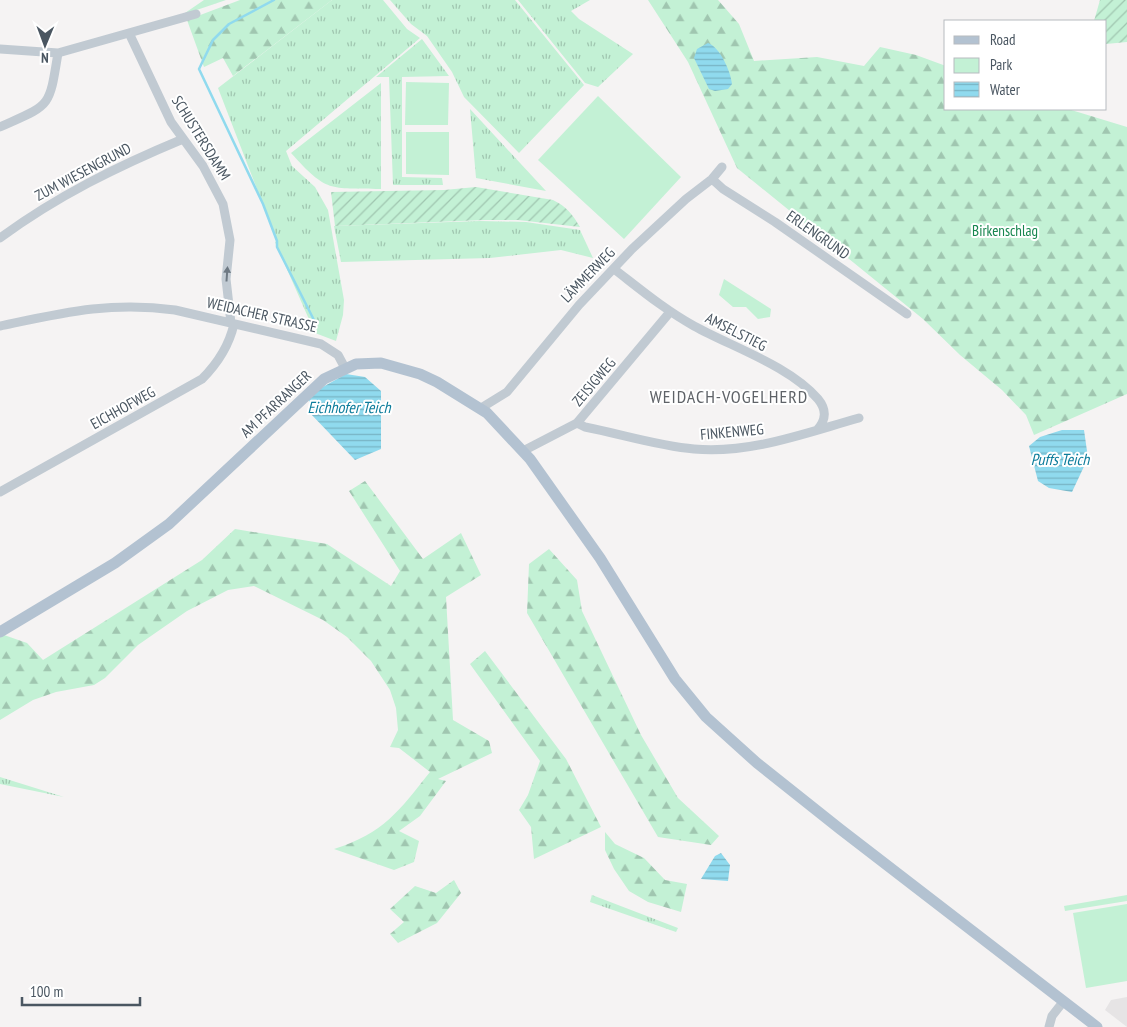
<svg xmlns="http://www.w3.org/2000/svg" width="1127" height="1027" font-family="'PT Sans Narrow',sans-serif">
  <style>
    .education { fill: #e6e4e5 }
    .grass { fill: url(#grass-tufts) }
    .forest { fill: url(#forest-firs) }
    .park { fill: #c3f1d5 }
    .garden { fill: url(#garden-furrows) }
    .water { fill: url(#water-rules) }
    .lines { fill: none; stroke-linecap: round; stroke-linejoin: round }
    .stream { stroke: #90daee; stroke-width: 2.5 }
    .minor { stroke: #c1cad2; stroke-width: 9 }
    .major { stroke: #b3c2d1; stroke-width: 11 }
    .oneway { fill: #6e7983 }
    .labels { text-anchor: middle; stroke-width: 4; stroke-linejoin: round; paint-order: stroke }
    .street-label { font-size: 15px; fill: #4a5661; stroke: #fff }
    .park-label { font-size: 15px; fill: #17864f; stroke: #fff }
    .water-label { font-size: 16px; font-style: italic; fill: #0c7c9b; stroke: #fff }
    .quarter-label { font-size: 18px; letter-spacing: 1px; fill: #5f6368; stroke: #fff }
  </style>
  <defs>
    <pattern id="grass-tufts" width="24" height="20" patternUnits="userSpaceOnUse" patternTransform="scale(1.25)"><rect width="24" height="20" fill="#c3f1d5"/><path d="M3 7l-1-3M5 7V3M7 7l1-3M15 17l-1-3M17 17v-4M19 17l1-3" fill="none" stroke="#a0c6b0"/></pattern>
    <pattern id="forest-firs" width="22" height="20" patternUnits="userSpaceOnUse" patternTransform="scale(1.25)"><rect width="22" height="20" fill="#c3f1d5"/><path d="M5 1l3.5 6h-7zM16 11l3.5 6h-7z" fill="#a0c6b0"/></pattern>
    <pattern id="garden-furrows" width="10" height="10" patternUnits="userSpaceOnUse" patternTransform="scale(1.25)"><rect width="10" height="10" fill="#c3f1d5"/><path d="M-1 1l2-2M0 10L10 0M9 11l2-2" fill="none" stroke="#a0c6b0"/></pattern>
    <pattern id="water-rules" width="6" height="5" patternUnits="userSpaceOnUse" patternTransform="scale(1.25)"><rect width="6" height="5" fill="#90daee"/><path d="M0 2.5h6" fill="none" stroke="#78b4c4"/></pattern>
  </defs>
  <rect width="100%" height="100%" fill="#f5f3f3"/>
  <path class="education" d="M1127,997V1027L1105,1010L1111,1000Z"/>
  <path class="grass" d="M204,0H226L185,14V13Z
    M332,0H383L407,29L420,38L286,151L292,166L315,187L328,210L344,300L343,315L336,341L315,333L275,242L277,241L218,88Z
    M390,0H515L584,85L519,153L464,97L452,72L427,36L411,24Z
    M518,0H590L571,11L579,19L633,54L598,87L585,83Z
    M422,39L449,76L402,77V177L442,178L443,185H393L389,77H376Z
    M381,83V189C329,188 327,193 291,153Z
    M470,109L546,191L476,178Z
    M480,221L526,222L580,230L593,258L561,250L490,258L341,262L334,226Z
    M0,777L64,797L0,784Z
    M592,895L678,928L676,932L590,902Z"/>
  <path class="forest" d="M240,0H332L233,76L223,58L204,67L187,20Z
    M648,0H718L739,24L754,61L817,57L864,66L880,47L916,55L946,66V109H1068L1127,127V394L1034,435L1026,415L1002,390L960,355L923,319L737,168L688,62Z
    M365,481L423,559L461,533L481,575L446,597L453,720L489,741L492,753L438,779L446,781L420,816L399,831L419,841L414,862L394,870L334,849C384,833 399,811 430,772L399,748L390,747L398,730L396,708L390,690L371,661L347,637L323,620L254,586L228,590L187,611L138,645L105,678L94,685L56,692L33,700L0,720V637L4,635L27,643L43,660L202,560L235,529L327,544L391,586L400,571L349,491Z
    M549,549L577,580L582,611L641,735L678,798L719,836L711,845L658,837L527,613L529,564Z
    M485,651L566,759L601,827L534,859L531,827L519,810L528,795L540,761L470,664Z
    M605,832L615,844L644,858L665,880L687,884L681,912L648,902L629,891L614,869L605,850Z
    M454,880L461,893L437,923L398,943L390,934L404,922L390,909L415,886L436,893Z"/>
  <path class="park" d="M406,82L449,83L448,125H405Z
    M598,96L681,177L624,239L538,160Z
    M406,132H449V175L406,174Z
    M724,279L771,309L770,317L758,319L746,307H733L719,295Z
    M1127,895V901L1065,911L1064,906Z
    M1127,904V981L1086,988L1073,913Z"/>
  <path class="garden" d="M1100,0H1127V42L1106,44V21H1094Z
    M476,187L553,200C566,206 573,215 580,227L518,220H485L335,226L331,192L444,190Z"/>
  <path class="water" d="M708,43C720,47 731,72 732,84L728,89L715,91L709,89L694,58L697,49Z
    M346,374L365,377L381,391V449L355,460L309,412V399L321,388Z
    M1062,430H1084L1088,458L1072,492L1049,488L1038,481L1029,446L1040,437Z
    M721,853L730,865L728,881L701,879L715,856Z"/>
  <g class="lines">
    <path class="stream" d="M274,0L229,24L213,40L199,69L263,204L277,241V247L315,322"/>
    <path class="minor" d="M129,33L171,122L203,166L223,204L230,240L226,279L231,323
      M0,49L58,53L196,14
      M0,127C51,104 49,109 58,53
      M712,179L723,189L775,222L907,314
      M0,238C57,196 118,166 183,139
      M614,269C640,289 665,310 694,326C732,347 790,366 818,399C827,410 826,420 817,430
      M0,326C62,313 110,301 175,310L321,344L338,355L345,368
      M481,408L507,392L579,305L632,249L686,199L712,179L722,167
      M577,423L585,427C621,434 658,446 694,449C751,454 805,433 859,418
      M523,451L577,423L670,312
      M0,492L202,379C218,363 229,346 234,324
      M1049,1027L1052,1016L1063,1002"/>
    <path class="major" d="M0,632L115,563L169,524L324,379L356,364L381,363L420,374L437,382L487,413L530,459L600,558L675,679L706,717L757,763L840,829L1097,1027"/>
  </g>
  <defs><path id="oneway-solid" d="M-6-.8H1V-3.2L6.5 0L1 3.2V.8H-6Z" transform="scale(1.25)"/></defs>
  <use class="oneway" href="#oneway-solid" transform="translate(227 274) rotate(-86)"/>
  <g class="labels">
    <g class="street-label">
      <text transform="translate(201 138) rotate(58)" y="5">SCHUSTERSDAMM</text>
      <text transform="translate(83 172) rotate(-28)" y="5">ZUM WIESENGRUND</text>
      <text transform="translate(818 235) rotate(35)" y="5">ERLENGRUND</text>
      <text transform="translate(588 275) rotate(-46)" y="5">LÄMMERWEG</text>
      <text transform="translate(262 315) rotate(13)" y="5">WEIDACHER STRASSE</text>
      <text transform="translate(736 332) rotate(27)" y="5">AMSELSTIEG</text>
      <text transform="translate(594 382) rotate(-50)" y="5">ZEISIGWEG</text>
      <text transform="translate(276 404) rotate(-43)" y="5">AM PFARRANGER</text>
      <text transform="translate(123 408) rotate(-29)" y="5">EICHHOFWEG</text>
      <text transform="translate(732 432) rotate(-5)" y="5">FINKENWEG</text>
    </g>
    <g class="park-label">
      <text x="1005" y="236">Birkenschlag</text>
    </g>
    <g class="water-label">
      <text x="349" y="413">Eichhofer Teich</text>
      <text x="1060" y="465">Puffs Teich</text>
    </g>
    <g class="quarter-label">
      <text x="729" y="403">WEIDACH-VOGELHERD</text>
    </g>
  </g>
  <rect x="944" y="20" width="162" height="90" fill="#ffffff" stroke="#b7bbc0"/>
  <rect x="954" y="36" width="25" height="8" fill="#b3c2d1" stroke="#b7bbc0"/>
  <text x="990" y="45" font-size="15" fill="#4a5661">Road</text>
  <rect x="954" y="58" width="25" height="15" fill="#c3f1d5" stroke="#b7bbc0"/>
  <text x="990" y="70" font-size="15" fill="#4a5661">Park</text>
  <rect x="954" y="82" width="25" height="15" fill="url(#water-rules)" stroke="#b7bbc0"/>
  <text x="990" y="95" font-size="15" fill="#4a5661">Water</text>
  <g transform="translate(45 45) rotate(181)" stroke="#ffffff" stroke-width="4" paint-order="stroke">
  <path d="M0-4L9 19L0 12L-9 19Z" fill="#4a5661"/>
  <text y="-8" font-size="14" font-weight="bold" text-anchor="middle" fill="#4a5661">N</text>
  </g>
  <path d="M22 997v8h118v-8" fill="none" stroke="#4a5661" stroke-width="2.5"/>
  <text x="30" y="997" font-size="15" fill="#4a5661" stroke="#ffffff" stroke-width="4" paint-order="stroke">100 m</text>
</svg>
